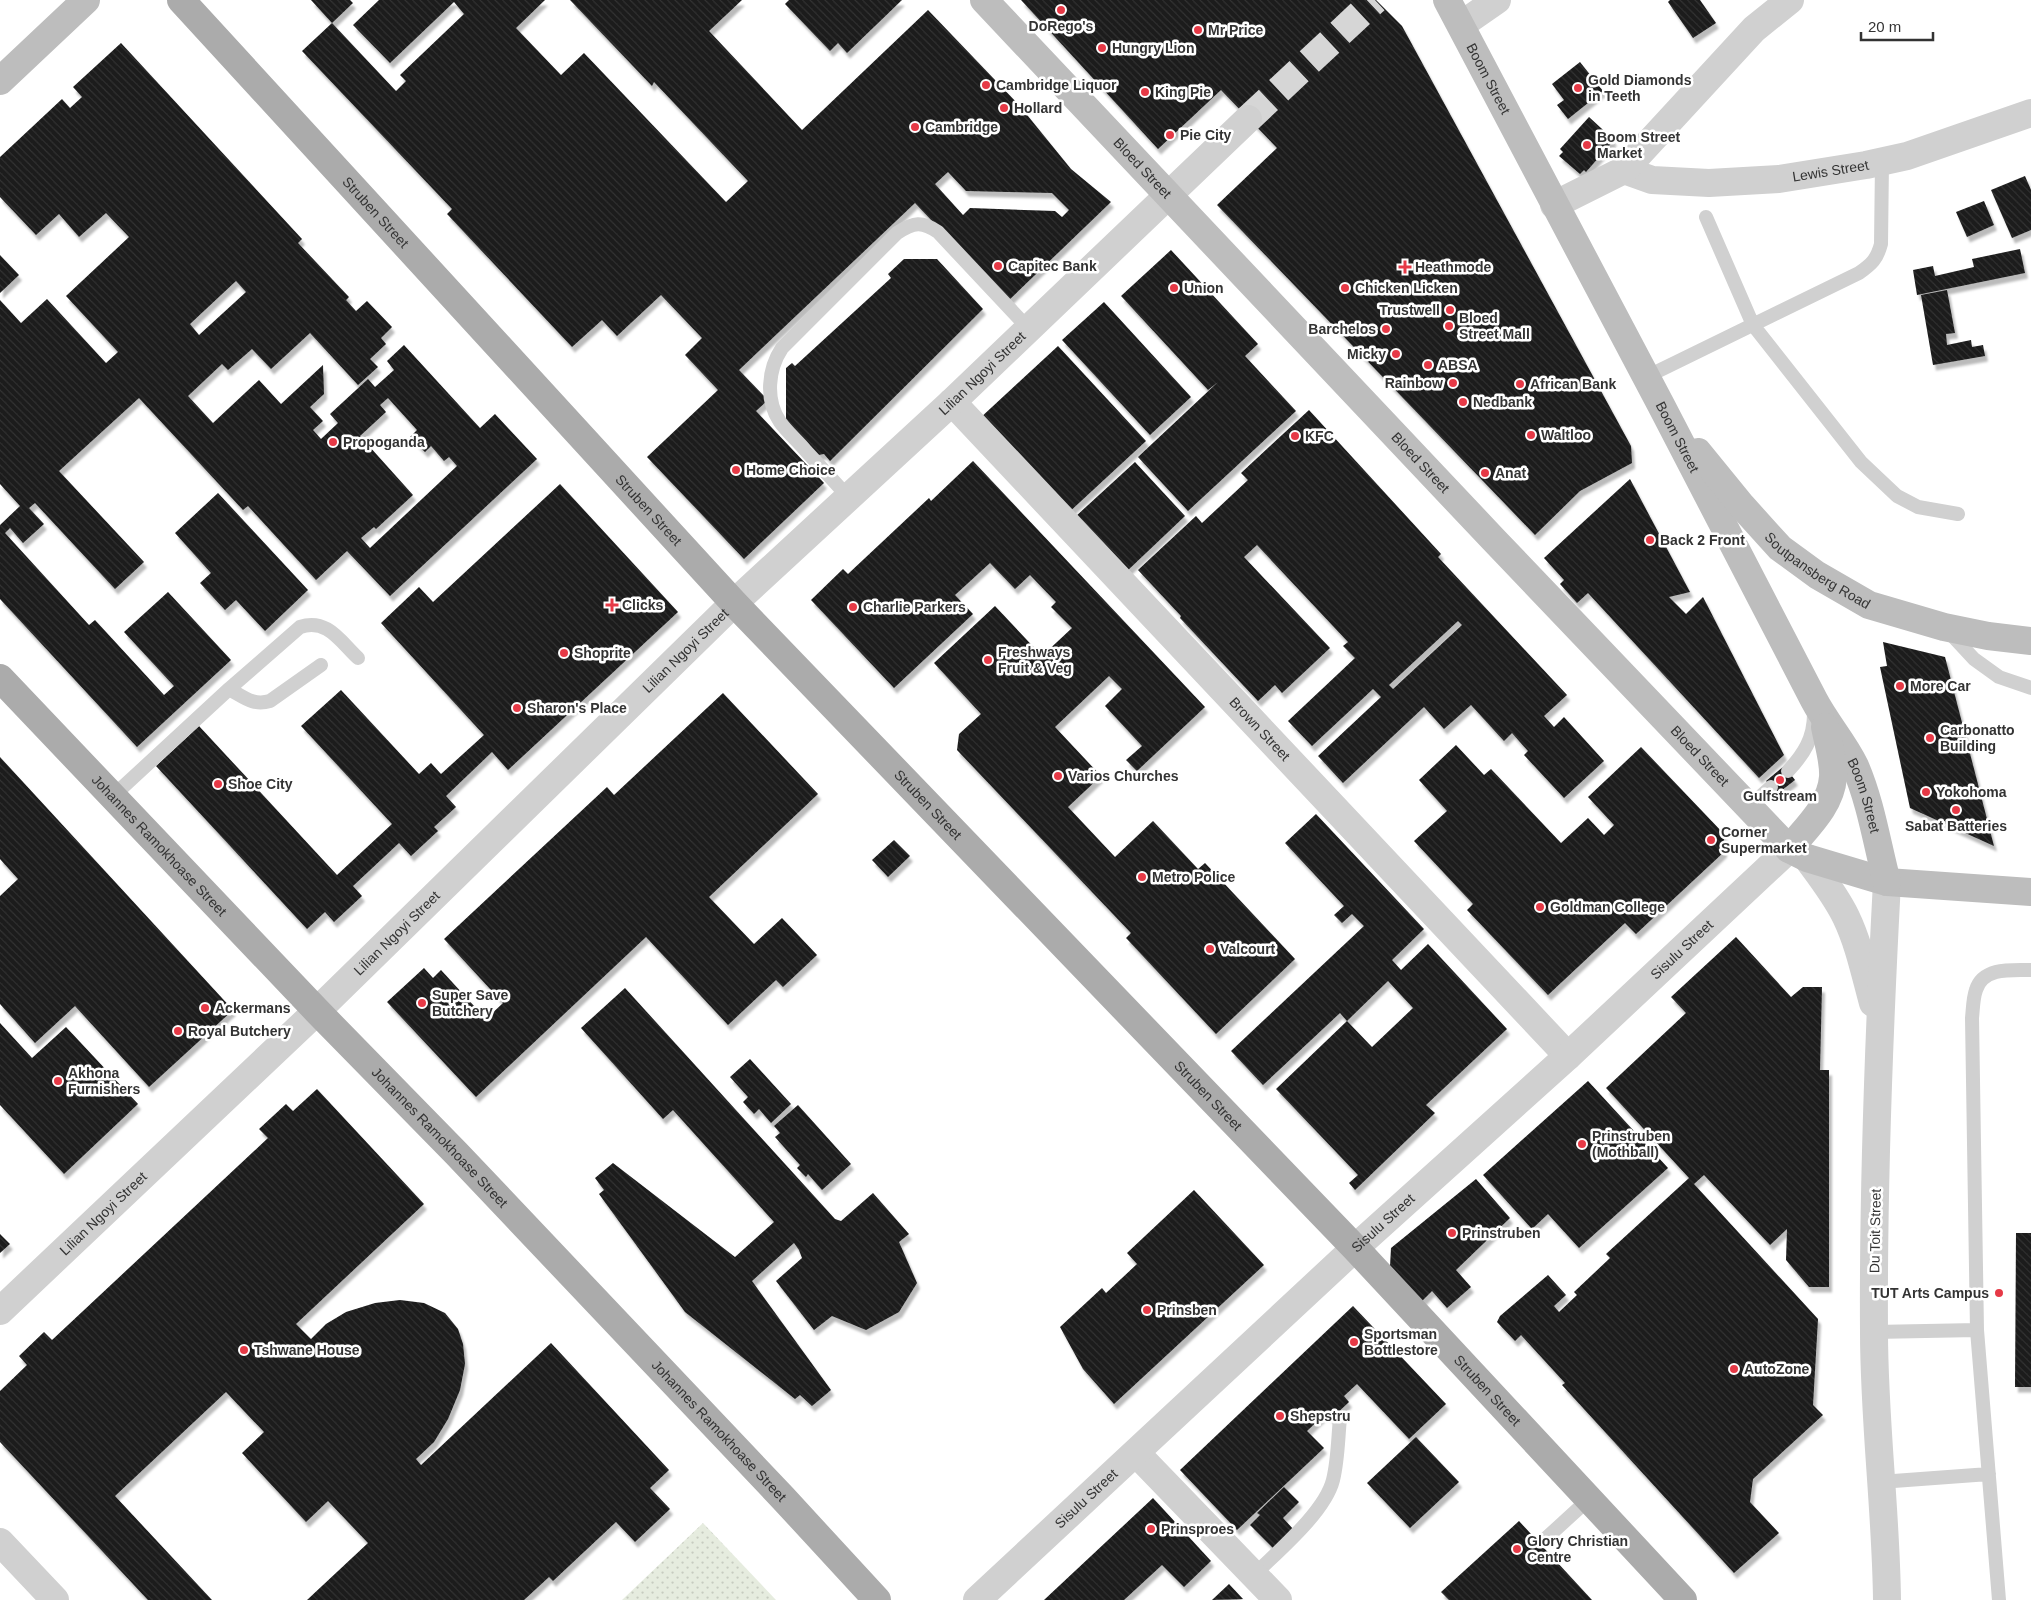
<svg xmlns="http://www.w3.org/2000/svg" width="2031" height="1600" font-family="Arial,sans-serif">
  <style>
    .grass { fill: url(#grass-dots) }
    .building { fill: url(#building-back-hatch); fill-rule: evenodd; filter: url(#shadow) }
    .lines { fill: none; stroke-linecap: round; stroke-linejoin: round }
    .tertiary-tunnel { stroke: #d6d6d6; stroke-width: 28; stroke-dasharray: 28 14; stroke-linecap: butt }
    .service { stroke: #d0d0d0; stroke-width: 14 }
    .minor { stroke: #d0d0d0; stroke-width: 28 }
    .tertiary { stroke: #d0d0d0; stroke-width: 28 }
    .secondary { stroke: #bdbdbd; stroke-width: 28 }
    .primary { stroke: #ababab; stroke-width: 28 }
    .poi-dot { fill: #e63946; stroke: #fff; stroke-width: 2 }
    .labels { text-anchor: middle; stroke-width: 5; stroke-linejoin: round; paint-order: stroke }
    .poi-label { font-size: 14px; font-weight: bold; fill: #333; stroke: #fff; text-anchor: start }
    .street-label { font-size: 14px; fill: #333; stroke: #fff }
  </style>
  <defs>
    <pattern id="grass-dots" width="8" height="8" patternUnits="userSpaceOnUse" patternTransform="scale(1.25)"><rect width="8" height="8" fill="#e6ecdf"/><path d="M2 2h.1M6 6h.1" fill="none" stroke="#c6cbc0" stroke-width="1.8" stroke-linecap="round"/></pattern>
    <pattern id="building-back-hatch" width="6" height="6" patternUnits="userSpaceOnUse" patternTransform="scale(1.25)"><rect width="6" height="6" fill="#1a1a1a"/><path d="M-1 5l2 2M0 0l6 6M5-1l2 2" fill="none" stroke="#333"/></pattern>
    <filter id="shadow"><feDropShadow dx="3" dy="5.5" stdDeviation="1" flood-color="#0004"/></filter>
  </defs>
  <rect width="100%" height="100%" fill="#fff"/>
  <path class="grass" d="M703,1523L776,1600H622Z"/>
  <path class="building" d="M311,0H350L353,3L332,23Z
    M379,0H545L516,28L561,75L584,53L726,202L748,181L654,82L652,86L570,0H742L709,31L802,130L928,10L1019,105L1071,169L1111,202L1008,301L915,203L739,370L768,400L756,411L824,483L744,559L647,457L718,390L685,355L702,338L661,295L617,336L602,320L572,347L447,214L452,209L302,51L332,23L396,91L406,81L400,75L464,14L454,2L390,63L353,25ZM948,172L966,191L1052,193L1069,210L1062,217L1055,211L970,208L963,215L935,184Z
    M789,0H902L847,53L838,43L830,51L785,4Z
    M1021,0H1376L1402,26L1631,446L1632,463L1580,491L1535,535L1217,205L1277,148L1221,90L1158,149Z
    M1670,0H1700L1716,23L1693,38L1668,2Z
    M121,43L302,239L298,243L349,297L346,300L356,311L367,301L392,327L381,338L386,344L370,359L378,367L358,385L310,333L271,369L252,349L228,370L222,364L188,396L213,423L259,380L281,404L323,365L324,394L310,407L323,421L313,430L321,439L338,423L330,414L368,379L375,387L394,370L387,361L404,345L480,428L495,414L537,459L390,596L347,551L316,580L248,506L243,510L139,398L59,471L144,562L115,589L35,503L29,508L44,524L23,543L10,528L5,533L89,625L95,620L164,695L174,686L124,632L168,592L231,660L137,747L0,599V525L20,506L0,484V300L21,323L47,299L106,363L118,352L66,296L129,237L106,213L79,237L59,214L36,235L0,197V157L62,99L70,108L82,97L73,87ZM236,281L246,292L199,335L190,324ZM388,398L417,430L410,437L425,452L431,446L444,461L449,457L457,466L370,548L361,538L374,527L376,529L413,495L360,436L386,412L380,405Z
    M1580,62L1603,91L1568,119L1557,105L1564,100L1552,84Z
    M1589,117L1614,140L1586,172L1584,170L1580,174L1559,156L1563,152L1560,149Z
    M2025,176L2031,190V230L2012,238L1991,190Z
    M1984,201L1994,225L1967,237L1956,212Z
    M2020,249L2025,273L1917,295L1913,270L1933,266L1935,276L1974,267L1972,259Z
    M1171,250L1258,344L1245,356L1296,411L1188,511L1138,457L1218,382L1208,390L1121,296Z
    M0,255L19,275L0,293Z
    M904,259H937L983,309L830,461L824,454L813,456L786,426V368L792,363L795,366L891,278L888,274Z
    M1947,290L1955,333L1946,334L1947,345L1971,340L1972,347L1983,345L1985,356L1933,365L1921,295Z
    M1104,302L1191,397L1150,435L1062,340Z
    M1058,346L1146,441L1066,515L978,420Z
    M1309,410L1441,554L1438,557L1567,695L1544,716L1554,727L1564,717L1604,761L1564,798L1524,755L1528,751L1512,733L1504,741L1471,705L1444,729L1424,707L1343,783L1318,756L1381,697L1373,689L1312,746L1288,721L1355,658L1343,646L1348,642L1257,545L1244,557L1330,648L1282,693L1275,685L1258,701L1180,618L1181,616L1138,570L1196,516L1202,523L1248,480L1241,473ZM1458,621L1462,625L1393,689L1389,685Z
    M973,461L1205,707L1137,771L1126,760L1142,746L1105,706L1122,689L1109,676L1055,727L1101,776L1068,807L1115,857L1153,821L1198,869L1205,863L1295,959L1216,1034L1126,938L1131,933L957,750L959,734L981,714L934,663L995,606L1042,656L1072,628L1051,607L1056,602L1030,575L1015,589L990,563L955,595L973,614L894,688L811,600L843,569L848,574L929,498L931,501Z
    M1135,462L1185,516L1126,572L1075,517Z
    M1630,479L1690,592L1669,597L1686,614L1703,597L1784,755L1759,778L1588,593L1577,603L1560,584L1564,580L1544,558Z
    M560,484L678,612L508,770L492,752L446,796L456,807L434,827L438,831L411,856L399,843L353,886L362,896L334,922L325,912L307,929L156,766L199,726L337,875L392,824L301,726L341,690L419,774L431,763L441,774L484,735L381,623L419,587L433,602Z
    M218,493L308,590L265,631L236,600L225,610L200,583L211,573L175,533Z
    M1883,642L1945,657L1994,846L1910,808L1880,667L1887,666Z
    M723,693L818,794L709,897L754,944L782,918L817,955L783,987L776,980L728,1025L646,937L476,1097L387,1002L424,968L433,978L441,970L486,1019L503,1003L444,939L607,787L614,795Z
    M1456,745L1484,775L1491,769L1561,843L1588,818L1604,835L1614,825L1588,797L1641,747L1724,834V852L1636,934L1625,923L1548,995L1467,910L1473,904L1414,841L1447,811L1419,780Z
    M0,757L233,1010L149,1087L75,1006L35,1043L0,1004V896L18,879L0,859Z
    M1784,766L1795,780L1777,794L1766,781Z
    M1316,814L1424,929L1392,960L1401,970L1428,944L1507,1029L1426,1105L1435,1113L1355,1190L1349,1183L1358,1175L1276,1089L1347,1021L1340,1013L1263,1085L1231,1051L1364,926L1352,914L1342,923L1334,915L1344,906L1285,843ZM1388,981L1413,1008L1372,1047L1347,1021Z
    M894,840L910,856L888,877L872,860Z
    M1736,937L1791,997L1803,987H1822L1820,1070H1829V1287H1809L1786,1260L1787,1229L1770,1245L1704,1175L1694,1184L1818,1319L1813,1405L1823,1415L1753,1479L1750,1502L1779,1533L1734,1573L1562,1385L1565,1383L1521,1335L1515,1341L1497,1322L1500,1316L1548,1275L1566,1295L1554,1306L1559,1312L1577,1295L1574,1292L1610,1258L1606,1254L1689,1178L1606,1088L1686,1013L1671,997Z
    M625,988L835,1219L841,1221L873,1193L909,1234L899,1242L917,1283L899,1312L866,1330L832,1316L814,1330L776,1281L802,1258L799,1250L794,1243L752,1281L831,1390L812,1406L800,1395L795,1399L685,1312L599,1194L604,1190L595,1178L613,1163L735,1257L774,1222L673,1110L663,1119L581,1028Z
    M0,1023L32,1058L66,1027L138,1104L64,1174L0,1105Z
    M750,1059L791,1104L771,1123L759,1109L754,1114L743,1102L748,1097L730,1077Z
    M1588,1081L1668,1168L1579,1248L1548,1214L1532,1229L1483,1175Z
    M317,1089L424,1204L296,1324L311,1339L326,1324L346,1312L375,1303L400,1300L424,1303L445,1313L458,1329L463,1344L465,1364L460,1390L448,1419L434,1442L416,1459L421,1465L551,1343L669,1470L650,1488L670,1509L635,1542L616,1522L553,1581L549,1577L524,1600H307L368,1543L328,1501L306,1522L242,1453L264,1432L226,1392L115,1496L212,1600H148L0,1442V1391L27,1365L19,1356L44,1332L52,1340L268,1138L259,1129L286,1104L293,1111Z
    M798,1105L851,1164L822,1190L808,1174L806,1177L797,1168L800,1165L775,1137L780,1133L774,1126Z
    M1476,1179L1510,1218L1456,1270L1471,1287L1447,1308L1432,1291L1422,1301L1390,1266L1391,1248Z
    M1194,1190L1264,1265L1114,1404L1083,1369L1060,1327L1102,1288L1106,1293L1137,1264L1127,1253Z
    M2016,1233H2031V1387H2015Z
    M0,1234L10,1244L0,1253Z
    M1353,1306L1446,1404L1409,1439L1357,1384L1344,1396L1349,1402L1331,1419L1326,1413L1307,1431L1324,1448L1237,1530L1180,1470Z
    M1416,1437L1459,1482L1410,1528L1367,1483Z
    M1284,1487L1299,1502L1283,1518L1294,1530L1274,1549L1250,1525L1260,1515L1257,1513Z
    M1153,1498L1211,1561L1184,1587L1162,1565L1124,1600H1044Z
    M1519,1521L1592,1600H1449L1441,1592Z
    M1229,1584L1243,1599L1212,1600Z"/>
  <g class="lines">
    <path class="tertiary-tunnel" d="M1248,119L1375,0"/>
    <path class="service" d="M1706,217L1753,325L1861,462L1897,496L1918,507L1958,514
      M1646,377L1859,273C1872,264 1877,259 1881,244L1882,162
      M848,497C834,481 820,466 806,451C798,441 787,432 780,422C765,400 768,369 782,348L897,233C914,222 922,221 938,232L1028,328
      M1948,631L1974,659L1999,677L2031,688
      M229,689C244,697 253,706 270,701L321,665
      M1788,771C1804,754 1814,738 1814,714
      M112,797L229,689L300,627C327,618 340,641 358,658
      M1749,807L1771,787
      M1874,1332L1977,1330
      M1880,1482L1989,1474
      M1543,1541L1589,1499
      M1254,1575C1278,1551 1325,1512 1333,1480C1338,1460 1338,1438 1340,1418
      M1999,1600L1977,1330L1972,1018C1973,1009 1973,998 1976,990C1983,967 2012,970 2031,970"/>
    <g class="minor">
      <path d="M1461,25L1497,0"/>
      <path id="s1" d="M1624,170L1652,180L1709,183L1779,179L1866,165L1907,156L2031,113"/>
      <path d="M1554,205L1624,170L1754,29L1790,0"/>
      <path id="s2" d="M952,402L1568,1056"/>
      <path d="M1136,1453L1278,1600"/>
    </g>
    <g class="tertiary">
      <path d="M1807,858C1821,877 1836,896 1846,917C1859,944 1865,974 1873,1003"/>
      <path d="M1887,882C1879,1032 1873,1182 1874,1332C1874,1422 1886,1510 1887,1600"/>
      <path id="s3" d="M0,1311L317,1011L734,603L952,402L1248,119"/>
      <path d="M0,1542L55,1600"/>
      <path id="s4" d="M977,1600L1355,1248L1568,1056L1789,849"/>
    </g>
    <g class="secondary">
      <path id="s5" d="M984,0L1493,539L1789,849L1807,858L1887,882L2031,892"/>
      <path id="s6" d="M1447,0L1661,405L1814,700C1826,723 1844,743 1855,766C1871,803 1877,844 1887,882"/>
      <path d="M0,81L86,0"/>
      <path id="s7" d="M1698,452L1742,506L1780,548L1817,575L1869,605L1944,627L1988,636L2031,641"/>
      <path d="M1789,849C1806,828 1831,806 1833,777C1834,761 1828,743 1825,727"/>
    </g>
    <g class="primary">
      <path id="s8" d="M181,0L734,603L1355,1248L1683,1600"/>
      <path id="s9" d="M0,678L317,1011L456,1153L783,1498L877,1600"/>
    </g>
  </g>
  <g class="poi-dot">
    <circle cx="1061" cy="10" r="5"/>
    <circle cx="1198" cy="30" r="5"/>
    <circle cx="1102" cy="48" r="5"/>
    <circle cx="986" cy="85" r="5"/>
    <circle cx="1578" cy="88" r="5"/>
    <circle cx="1145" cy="92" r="5"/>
    <circle cx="1004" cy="108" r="5"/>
    <circle cx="915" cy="127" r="5"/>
    <circle cx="1170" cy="135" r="5"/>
    <circle cx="1587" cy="145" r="5"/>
    <circle cx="998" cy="266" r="5"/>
    <path d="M1402.5 259.5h5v5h5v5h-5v5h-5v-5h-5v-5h5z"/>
    <circle cx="1174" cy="288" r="5"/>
    <circle cx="1345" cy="288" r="5"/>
    <circle cx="1450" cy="310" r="5"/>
    <circle cx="1449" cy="326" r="5"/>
    <circle cx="1386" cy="329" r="5"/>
    <circle cx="1396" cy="354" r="5"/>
    <circle cx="1428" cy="365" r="5"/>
    <circle cx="1453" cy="383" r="5"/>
    <circle cx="1520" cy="384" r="5"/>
    <circle cx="1463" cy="402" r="5"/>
    <circle cx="1531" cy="435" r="5"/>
    <circle cx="1295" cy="436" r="5"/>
    <circle cx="333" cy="442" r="5"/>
    <circle cx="736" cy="470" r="5"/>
    <circle cx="1485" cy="473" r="5"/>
    <circle cx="1650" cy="540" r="5"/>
    <path d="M609.5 597.5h5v5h5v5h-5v5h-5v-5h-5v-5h5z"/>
    <circle cx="853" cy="607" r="5"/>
    <circle cx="564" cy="653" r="5"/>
    <circle cx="988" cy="660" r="5"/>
    <circle cx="1900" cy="686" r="5"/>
    <circle cx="517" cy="708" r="5"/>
    <circle cx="1930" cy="738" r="5"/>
    <circle cx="1058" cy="776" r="5"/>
    <circle cx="1780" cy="780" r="5"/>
    <circle cx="218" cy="784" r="5"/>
    <circle cx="1926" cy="792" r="5"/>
    <circle cx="1956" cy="810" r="5"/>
    <circle cx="1711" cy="840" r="5"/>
    <circle cx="1142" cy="877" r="5"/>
    <circle cx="1540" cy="907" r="5"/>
    <circle cx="1210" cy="949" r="5"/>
    <circle cx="422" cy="1003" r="5"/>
    <circle cx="205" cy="1008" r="5"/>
    <circle cx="178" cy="1031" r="5"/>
    <circle cx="58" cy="1081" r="5"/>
    <circle cx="1582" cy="1144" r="5"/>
    <circle cx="1452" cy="1233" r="5"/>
    <circle cx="1999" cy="1293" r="5"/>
    <circle cx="1147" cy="1310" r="5"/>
    <circle cx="1354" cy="1342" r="5"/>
    <circle cx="244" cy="1350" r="5"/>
    <circle cx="1734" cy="1369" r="5"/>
    <circle cx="1280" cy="1416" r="5"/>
    <circle cx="1151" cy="1529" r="5"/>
    <circle cx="1517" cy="1549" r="5"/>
  </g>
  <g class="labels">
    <g class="poi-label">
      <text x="1061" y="31" text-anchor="middle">DoRego's</text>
      <text x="1208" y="35">Mr Price</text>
      <text x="1112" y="53">Hungry Lion</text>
      <text x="1588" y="85">Gold Diamonds<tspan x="1588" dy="16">in Teeth</tspan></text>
      <text x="996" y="90">Cambridge Liquor</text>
      <text x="1155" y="97">King Pie</text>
      <text x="1014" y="113">Hollard</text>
      <text x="925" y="132">Cambridge</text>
      <text x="1180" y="140">Pie City</text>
      <text x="1597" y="142">Boom Street<tspan x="1597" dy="16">Market</tspan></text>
      <text x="1008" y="271">Capitec Bank</text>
      <text x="1415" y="272">Heathmode</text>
      <text x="1184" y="293">Union</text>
      <text x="1355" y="293">Chicken Licken</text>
      <text x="1440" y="315" text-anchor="end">Trustwell</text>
      <text x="1459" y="323">Bloed<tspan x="1459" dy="16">Street Mall</tspan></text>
      <text x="1376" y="334" text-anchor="end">Barchelos</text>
      <text x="1386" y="359" text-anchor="end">Micky</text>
      <text x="1438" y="370">ABSA</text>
      <text x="1443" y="388" text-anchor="end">Rainbow</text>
      <text x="1530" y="389">African Bank</text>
      <text x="1473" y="407">Nedbank</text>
      <text x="1541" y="440">Waltloo</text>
      <text x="1305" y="441">KFC</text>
      <text x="343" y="447">Propoganda</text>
      <text x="746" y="475">Home Choice</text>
      <text x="1495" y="478">Anat</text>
      <text x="1660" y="545">Back 2 Front</text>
      <text x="622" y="610">Clicks</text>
      <text x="863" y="612">Charlie Parkers</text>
      <text x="998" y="657">Freshways<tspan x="998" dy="16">Fruit &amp; Veg</tspan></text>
      <text x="574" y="658">Shoprite</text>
      <text x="1910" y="691">More Car</text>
      <text x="527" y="713">Sharon's Place</text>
      <text x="1940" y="735">Carbonatto<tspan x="1940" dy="16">Building</tspan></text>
      <text x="1068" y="781">Varios Churches</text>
      <text x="228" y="789">Shoe City</text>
      <text x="1936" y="797">Yokohoma</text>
      <text x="1780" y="801" text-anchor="middle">Gulfstream</text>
      <text x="1956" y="831" text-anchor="middle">Sabat Batteries</text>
      <text x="1721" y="837">Corner<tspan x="1721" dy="16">Supermarket</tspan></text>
      <text x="1152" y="882">Metro Police</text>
      <text x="1550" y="912">Goldman College</text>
      <text x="1220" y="954">Valcourt</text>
      <text x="432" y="1000">Super Save<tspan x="432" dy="16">Butchery</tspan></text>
      <text x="215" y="1013">Ackermans</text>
      <text x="188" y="1036">Royal Butchery</text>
      <text x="68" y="1078">Akhona<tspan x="68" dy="16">Furnishers</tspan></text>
      <text x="1592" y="1141">Prinstruben<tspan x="1592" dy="16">(Mothball)</tspan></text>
      <text x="1462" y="1238">Prinstruben</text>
      <text x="1989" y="1298" text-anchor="end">TUT Arts Campus</text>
      <text x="1157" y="1315">Prinsben</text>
      <text x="1364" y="1339">Sportsman<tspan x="1364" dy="16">Bottlestore</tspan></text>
      <text x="254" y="1355">Tshwane House</text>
      <text x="1744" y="1374">AutoZone</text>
      <text x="1290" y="1421">Shepstru</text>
      <text x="1161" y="1534">Prinsproes</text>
      <text x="1527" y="1546">Glory Christian<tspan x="1527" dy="16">Centre</tspan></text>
    </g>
    <g class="street-label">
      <text dy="5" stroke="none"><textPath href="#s6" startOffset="89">Boom Street</textPath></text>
      <text dy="5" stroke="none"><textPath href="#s5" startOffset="231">Bloed Street</textPath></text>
      <text dy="5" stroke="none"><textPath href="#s1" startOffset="209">Lewis Street</textPath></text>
      <text dy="5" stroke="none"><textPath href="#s8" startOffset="288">Struben Street</textPath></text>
      <text dy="5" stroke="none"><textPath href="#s3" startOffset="1358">Lilian Ngoyi Street</textPath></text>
      <text dy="5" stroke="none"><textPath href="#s6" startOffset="494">Boom Street</textPath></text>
      <text dy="5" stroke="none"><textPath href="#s5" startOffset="636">Bloed Street</textPath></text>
      <text dy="5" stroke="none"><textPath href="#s8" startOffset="692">Struben Street</textPath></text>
      <text dy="5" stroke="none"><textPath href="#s7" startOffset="170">Soutpansberg Road</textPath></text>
      <text dy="5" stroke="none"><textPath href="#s3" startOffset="952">Lilian Ngoyi Street</textPath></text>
      <text dy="5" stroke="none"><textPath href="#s2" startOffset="449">Brown Street</textPath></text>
      <text dy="5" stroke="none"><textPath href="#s5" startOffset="1041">Bloed Street</textPath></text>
      <text dy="5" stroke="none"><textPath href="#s6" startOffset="899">Boom Street</textPath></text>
      <text dy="5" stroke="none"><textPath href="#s8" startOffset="1098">Struben Street</textPath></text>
      <text dy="5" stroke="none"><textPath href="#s9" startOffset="231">Johannes Ramokhoase Street</textPath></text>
      <text dy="5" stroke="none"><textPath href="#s3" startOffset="548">Lilian Ngoyi Street</textPath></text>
      <text dy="5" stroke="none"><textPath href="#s4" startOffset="959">Sisulu Street</textPath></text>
      <text dy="5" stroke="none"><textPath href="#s8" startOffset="1502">Struben Street</textPath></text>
      <text dy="5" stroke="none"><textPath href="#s9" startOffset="636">Johannes Ramokhoase Street</textPath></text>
      <text dy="5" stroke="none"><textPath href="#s3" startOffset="142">Lilian Ngoyi Street</textPath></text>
      <text dy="5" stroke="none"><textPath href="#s4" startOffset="554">Sisulu Street</textPath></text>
      <text transform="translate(1875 1231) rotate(-89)" y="5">Du Toit Street</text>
      <text dy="5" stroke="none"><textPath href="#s8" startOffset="1908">Struben Street</textPath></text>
      <text dy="5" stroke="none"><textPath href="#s9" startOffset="1041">Johannes Ramokhoase Street</textPath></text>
      <text dy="5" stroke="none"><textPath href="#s4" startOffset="149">Sisulu Street</textPath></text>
    </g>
  </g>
  <path d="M1861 32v8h72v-8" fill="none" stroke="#333333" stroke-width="2.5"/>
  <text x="1868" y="32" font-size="15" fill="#333333" stroke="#ffffff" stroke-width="4" paint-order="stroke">20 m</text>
</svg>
